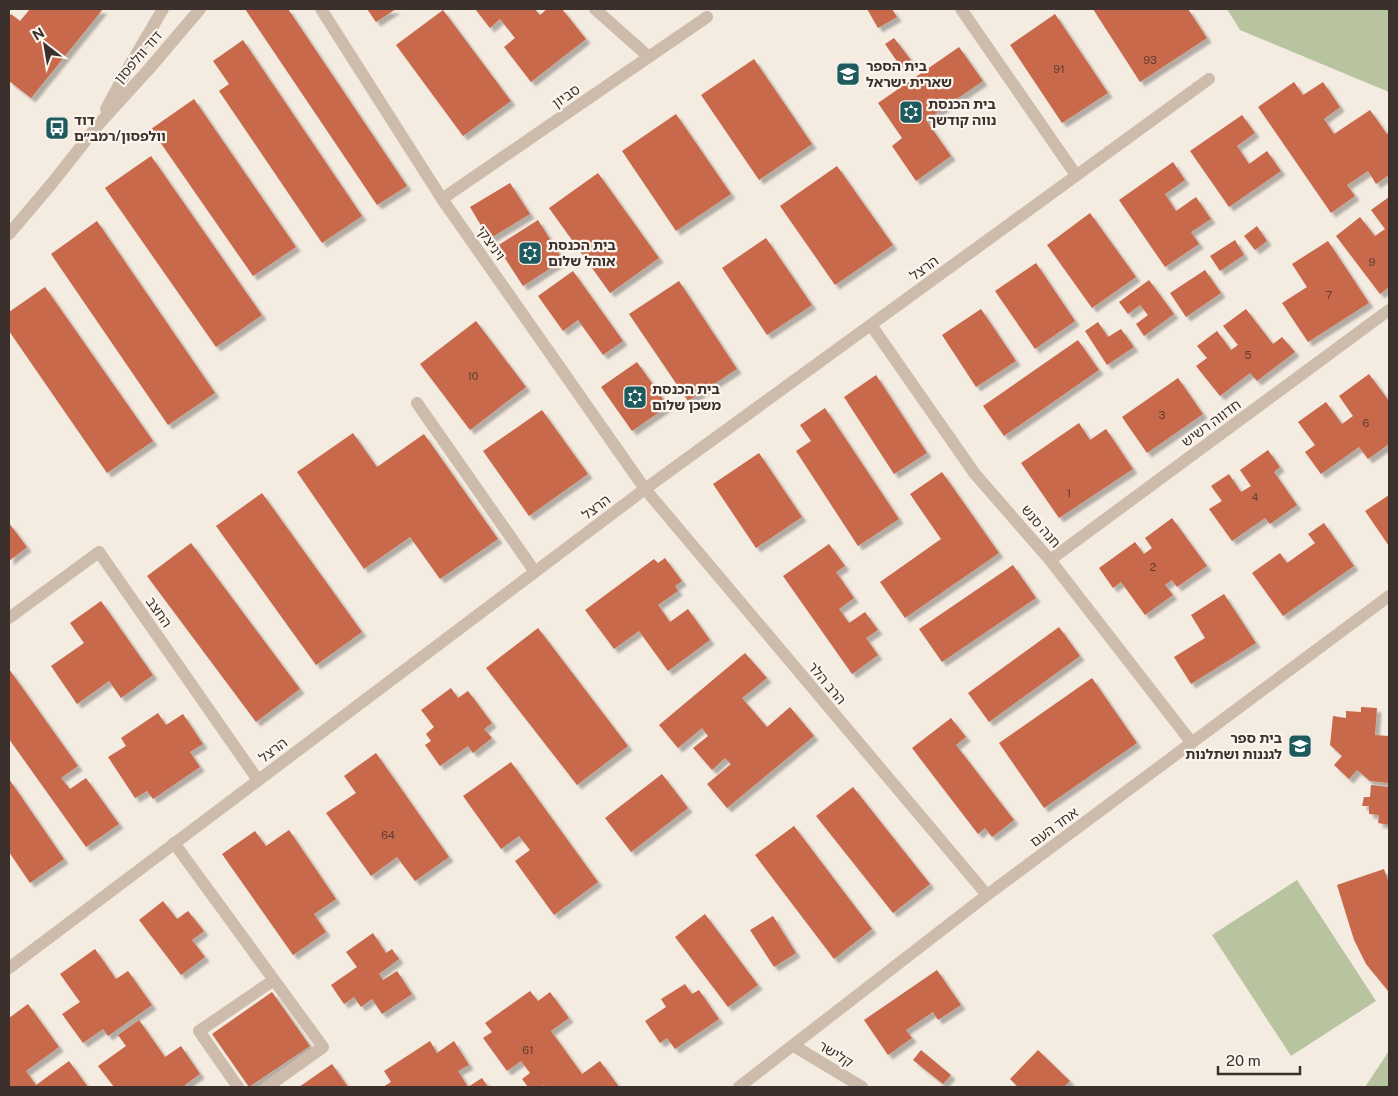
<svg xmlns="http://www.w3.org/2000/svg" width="1398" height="1096" font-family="'Public Sans','Noto Sans Hebrew',sans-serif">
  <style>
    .green { fill: #b8c4a0 }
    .building { fill: #c8694b; filter: url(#shadow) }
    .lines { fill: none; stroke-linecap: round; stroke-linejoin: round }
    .service { stroke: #cdbbac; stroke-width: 12 }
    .pedestrian { stroke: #cdbbac; stroke-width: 12 }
    .minor { stroke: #cdbbac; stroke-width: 12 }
    .tertiary { stroke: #cdbbac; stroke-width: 12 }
    .labels { text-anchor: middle; stroke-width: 4.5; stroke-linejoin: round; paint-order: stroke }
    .number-label { font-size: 11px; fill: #5e3e33 }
    .street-label { font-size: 14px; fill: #3b302b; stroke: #fbf5ee }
    .poi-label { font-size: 14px; font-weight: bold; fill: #3b302b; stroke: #fbf5ee; text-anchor: start }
  </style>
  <defs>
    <filter id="shadow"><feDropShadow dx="4.5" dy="4.5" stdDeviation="1" flood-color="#0004"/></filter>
  </defs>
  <rect width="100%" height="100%" fill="#f4ebe1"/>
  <path class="green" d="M1227,9H1389V92L1240,30Z
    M1297,880L1376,1001L1291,1056L1212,935Z
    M1389,1051V1087H1365Z"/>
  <path class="building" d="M30,9H103L31,98L9,81V17L11,14L20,21Z
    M245,9H288L407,186L377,205Z
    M367,9H396L376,22Z
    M475,9H535L540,15L547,9H562L586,39L531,82L504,47L515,38L500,19L490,28Z
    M867,9H892L897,17L878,28Z
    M1093,9H1188L1207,38L1140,82Z
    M443,10L511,101L463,136L396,45Z
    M1055,14L1108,93L1062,123L1010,45Z
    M894,38L911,60L901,67L885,44Z
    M243,40L362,216L322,243L219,91L229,84L213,61Z
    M959,47L983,81L926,120L951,156L916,181L892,146L902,138L878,103Z
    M754,59L812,144L759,180L701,95Z
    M1294,82L1303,95L1323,82L1340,107L1324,119L1334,134L1370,110L1387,134L1389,132V175L1376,184L1368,171L1347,185L1355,196L1331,213L1258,107Z
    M194,99L296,247L253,276L151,129Z
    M676,114L731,194L676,231L622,151Z
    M1242,115L1255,133L1237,146L1249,164L1267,151L1281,171L1229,207L1190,151Z
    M151,156L262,315L216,347L105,188Z
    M1173,162L1185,180L1165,194L1176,211L1196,197L1211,219L1191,232L1199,244L1165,267L1119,200Z
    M837,166L893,245L835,285L780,206Z
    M598,173L659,258L610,293L549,208Z
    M510,183L530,214L489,239L470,207Z
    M1389,197V287L1380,294L1336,236L1360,217L1375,236L1385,229L1371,210Z
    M1090,213L1136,277L1092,308L1047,245Z
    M538,220L563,260L523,286L497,246Z
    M97,221L215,393L168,425L51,254Z
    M1257,226L1267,241L1255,250L1244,236Z
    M766,238L812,305L767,335L722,268Z
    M1235,240L1244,255L1220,271L1210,256Z
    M1328,241L1369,303L1308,342L1282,303L1307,287L1292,264Z
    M1036,263L1075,321L1035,349L995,291Z
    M1205,270L1221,293L1186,317L1170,293Z
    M573,271L623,341L603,355L578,320L563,331L538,296Z
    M1149,280L1174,314L1144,336L1136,324L1148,315L1140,305L1128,314L1119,302Z
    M679,281L737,369L688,401L629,314Z
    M45,287L153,441L107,473L9,331V312Z
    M981,309L1016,361L976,387L942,335Z
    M1246,309L1273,344L1282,337L1295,352L1257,381L1250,373L1220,396L1196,366L1207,358L1197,346L1217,331L1231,350L1238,345L1223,326Z
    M476,321L526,387L470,430L420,364Z
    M1098,322L1108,337L1121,329L1134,347L1107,365L1085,331Z
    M1078,340L1099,370L1004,436L983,406Z
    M637,362L668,406L632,431L601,387Z
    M1369,374L1389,401V444L1368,459L1359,447L1321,474L1305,452L1315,445L1298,422L1326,402L1342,424L1353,416L1339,396Z
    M876,375L927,453L894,474L844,397Z
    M1178,378L1203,414L1147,453L1122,417Z
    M825,408L899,519L858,546L796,451L811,441L800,425Z
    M542,410L588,474L529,516L483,451Z
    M1079,423L1090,440L1106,429L1133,469L1059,518L1021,463Z
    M353,433L377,467L424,434L498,539L440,579L410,537L364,569L297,472Z
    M1268,450L1280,467L1274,472L1297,505L1270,524L1265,518L1232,541L1209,509L1222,501L1211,486L1229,474L1241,492L1251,486L1240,470Z
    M759,453L802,517L756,548L713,484Z
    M942,472L999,553L905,618L880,582L941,539L910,494Z
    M262,493L362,632L316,665L216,526Z
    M1389,495V546L1365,511Z
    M1172,518L1207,566L1177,587L1172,580L1165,585L1173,595L1145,615L1121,582L1113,588L1099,568L1135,542L1144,554L1152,548L1145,538Z
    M9,523L27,547L9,561Z
    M1324,523L1354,566L1283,616L1252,573L1280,553L1287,563L1315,543L1308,534Z
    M191,543L300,689L256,722L147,576Z
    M829,544L845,566L836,572L854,598L839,609L849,623L865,612L878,630L866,638L878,655L852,674L783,576Z
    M665,558L682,581L675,586L678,591L658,605L670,622L688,609L710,640L668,671L639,631L614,649L585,610L654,559L658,563Z
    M1013,565L1036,598L942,662L919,629Z
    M1224,594L1256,643L1191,684L1174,657L1205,638L1191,615Z
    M101,601L153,675L121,698L109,681L77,704L51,666L84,643L70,623Z
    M1059,627L1080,656L989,722L968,693Z
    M538,628L628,746L577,785L486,668Z
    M745,653L767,678L742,698L767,727L790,707L814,736L727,808L707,784L731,764L725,758L712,770L693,748L708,736L702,728L678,748L659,725Z
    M9,669L78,766L61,778L70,789L86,778L119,824L86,847L9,739Z
    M1092,678L1137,743L1044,808L999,743Z
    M451,688L458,698L468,691L492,723L484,729L492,738L473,753L468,746L440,766L425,745L431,741L426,734L434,727L421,710Z
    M1361,707L1377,708L1375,735L1389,736V783L1370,781L1357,770L1349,779L1334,765L1342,756L1330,745L1333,716L1346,718V711L1361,712Z
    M158,713L166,725L183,714L203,744L190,752L200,767L153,799L147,791L135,798L108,757L126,746L121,738Z
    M951,718L966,737L956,745L1014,820L992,837L985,828L978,834L912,748Z
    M376,753L449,857L415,881L397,857L371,876L326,813L356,793L344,776Z
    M511,762L598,882L554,915L515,861L530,850L519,836L501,849L463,796Z
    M662,774L688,808L631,852L605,818Z
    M9,779L64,859L30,883L9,852Z
    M1371,785L1389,787V825L1378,823L1379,815L1369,814V806H1362L1364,797H1370Z
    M853,787L930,884L893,913L816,816Z
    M794,826L872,929L834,959L755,855Z
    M289,830L336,899L314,914L326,932L293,955L222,854L255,831L266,846Z
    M1384,869L1389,883V992L1366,964L1354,940L1337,885Z
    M163,901L177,919L188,911L204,931L192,940L205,957L181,975L139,920Z
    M705,914L758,985L728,1007L675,937Z
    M773,916L796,953L774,967L750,930Z
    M373,933L386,953L392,949L399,959L379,974L383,980L397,971L412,994L382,1014L372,999L361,1007L354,997L344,1004L331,985L357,967L346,952Z
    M95,949L116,979L128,971L152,1005L108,1036L103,1029L83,1043L62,1014L80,1002L60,974Z
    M937,970L961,1005L938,1020L933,1012L906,1030L912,1038L888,1055L864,1020Z
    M685,984L692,994L699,990L719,1019L675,1049L667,1038L660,1043L645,1021L666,1007L661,999Z
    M530,991L538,1001L550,992L569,1018L551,1031L582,1074L600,1061L619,1087H545L544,1085L541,1087H528L522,1079L530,1073L521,1061L507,1071L483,1038L492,1032L485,1023Z
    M272,992L310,1046L249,1087L212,1034Z
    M28,1004L59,1047L26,1071L36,1085L69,1061L88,1087H9V1018Z
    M139,1020L165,1057L181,1046L200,1074L185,1085L186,1087H114L98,1066L126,1046L118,1035Z
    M430,1041L437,1053L454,1041L469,1065L458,1071L468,1087L482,1078L488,1087H383L391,1082L384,1071Z
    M921,1050L951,1075L943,1084L913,1060Z
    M1038,1050L1070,1081L1064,1087H1018L1010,1079Z
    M332,1064L348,1087H299Z"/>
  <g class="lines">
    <path class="service" d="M595,9L649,57
      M417,403L535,572
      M174,843L323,1047L267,1087
      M238,1087L199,1031L274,980"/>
    <path class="pedestrian" d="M961,9L1076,175
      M1050,560L1389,310"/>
    <path class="minor" d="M321,9L442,199L645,489L987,895
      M442,199L707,17
      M871,325L975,474L1050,560L1192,743
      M9,618L99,552L258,780
      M9,968L645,489L1209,79
      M794,1046L862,1087
      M739,1087L987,895L1389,596"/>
    <path class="tertiary" d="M106,109L127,70L163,9
      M9,234L53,182L98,125L149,69L200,9"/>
  </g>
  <defs>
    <g id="school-square" transform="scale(1.25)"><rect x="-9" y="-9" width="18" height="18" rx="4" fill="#1f5a5e" stroke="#fbf5ee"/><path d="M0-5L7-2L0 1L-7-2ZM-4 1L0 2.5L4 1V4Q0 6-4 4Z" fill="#fff"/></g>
    <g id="synagogue-square" transform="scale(1.25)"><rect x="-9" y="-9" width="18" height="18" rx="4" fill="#1f5a5e" stroke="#fbf5ee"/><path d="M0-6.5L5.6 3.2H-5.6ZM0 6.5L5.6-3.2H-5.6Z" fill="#fff"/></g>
    <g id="bus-square" transform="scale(1.25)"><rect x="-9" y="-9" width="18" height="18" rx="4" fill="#1f5a5e" stroke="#fbf5ee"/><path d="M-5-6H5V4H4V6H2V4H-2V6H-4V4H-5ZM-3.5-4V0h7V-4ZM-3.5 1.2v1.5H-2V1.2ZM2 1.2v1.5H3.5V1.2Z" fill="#fff"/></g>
  </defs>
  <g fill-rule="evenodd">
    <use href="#school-square" x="848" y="74"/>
    <use href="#synagogue-square" x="911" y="112"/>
    <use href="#bus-square" x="57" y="128"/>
    <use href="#synagogue-square" x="530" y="253"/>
    <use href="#synagogue-square" x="635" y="397"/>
    <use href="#school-square" x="1300" y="746"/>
  </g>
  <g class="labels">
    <g class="number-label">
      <text x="1150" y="64">93</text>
      <text x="1059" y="73">91</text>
      <text x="1372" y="266">9</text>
      <text x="1329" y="299">7</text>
      <text x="1248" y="359">5</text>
      <text x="473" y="380">10</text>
      <text x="1162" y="419">3</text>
      <text x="1366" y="427">6</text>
      <text x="1069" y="497">1</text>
      <text x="1255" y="501">4</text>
      <text x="1153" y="571">2</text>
      <text x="388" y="839">64</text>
      <text x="528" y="1054">61</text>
    </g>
    <g class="street-label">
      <text transform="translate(138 57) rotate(-49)" y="5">דוד וולפסון</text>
      <text transform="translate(566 96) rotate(-35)" y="5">סביון</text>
      <text transform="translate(491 243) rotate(55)" y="5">ויניצקי</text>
      <text transform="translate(924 268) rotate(-36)" y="5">הרצל</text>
      <text transform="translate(1211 423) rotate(-36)" y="5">חדווה רשיש</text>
      <text transform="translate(596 507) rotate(-37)" y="5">הרצל</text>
      <text transform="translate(1041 526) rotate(49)" y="5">חנה סנש</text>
      <text transform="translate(159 612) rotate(55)" y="5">החצב</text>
      <text transform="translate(827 683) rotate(50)" y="5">הרב הלר</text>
      <text transform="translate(273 750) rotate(-37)" y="5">הרצל</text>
      <text transform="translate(1054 827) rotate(-36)" y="5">אחד העם</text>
      <text transform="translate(836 1054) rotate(31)" y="5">קלישר</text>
    </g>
    <g class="poi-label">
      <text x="866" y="71">בית הספר<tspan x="866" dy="16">שארית ישראל</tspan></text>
      <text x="928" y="109">בית הכנסת<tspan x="928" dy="16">נווה קודשך</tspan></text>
      <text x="74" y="125">דוד<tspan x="74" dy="16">וולפסון/רמב״ם</tspan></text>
      <text x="548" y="250">בית הכנסת<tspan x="548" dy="16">אוהל שלום</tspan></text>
      <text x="652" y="394">בית הכנסת<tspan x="652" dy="16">משכן שלום</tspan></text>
      <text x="1282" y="743" text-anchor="end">בית ספר<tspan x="1282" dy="16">לגננות ושתלנות</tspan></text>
    </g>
  </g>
  <rect width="1398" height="1096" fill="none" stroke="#3b302b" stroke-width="20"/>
  <g transform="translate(45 45) rotate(329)" stroke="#fbf5ee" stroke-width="4" paint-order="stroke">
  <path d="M0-4L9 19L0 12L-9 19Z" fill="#3b302b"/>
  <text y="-8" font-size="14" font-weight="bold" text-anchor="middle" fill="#3b302b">N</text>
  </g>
  <path d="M1218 1066v8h82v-8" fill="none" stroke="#3b302b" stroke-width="2.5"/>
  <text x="1226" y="1066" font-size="15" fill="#3b302b" stroke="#fbf5ee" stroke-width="4" paint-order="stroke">20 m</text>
</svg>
